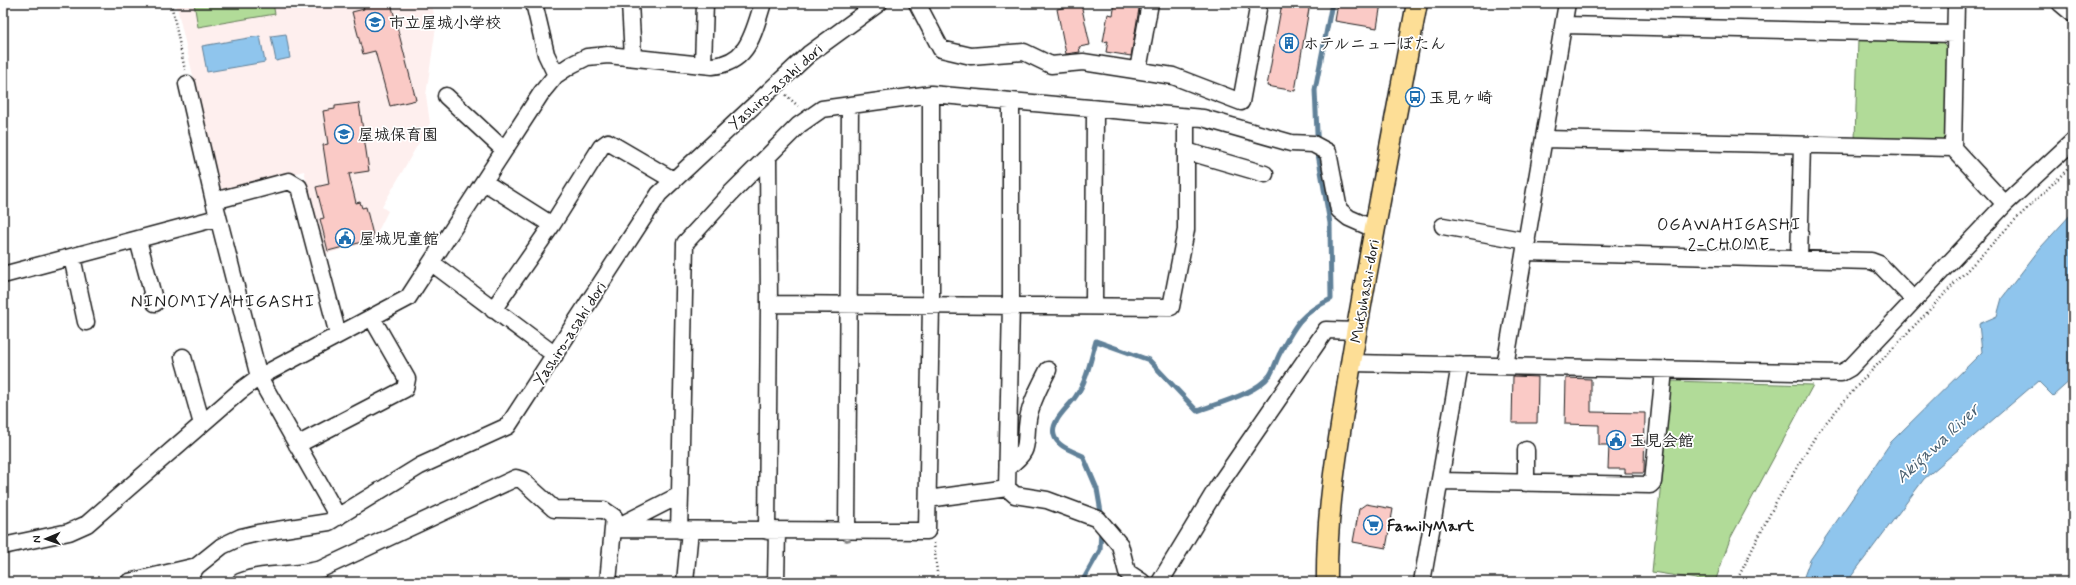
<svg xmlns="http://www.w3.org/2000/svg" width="2076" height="585" font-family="Mynerve,'Klee One',sans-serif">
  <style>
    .built { fill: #feefee }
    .green { fill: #b1db98; stroke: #667c5a }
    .water { fill: #8fc5ed; stroke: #618199 }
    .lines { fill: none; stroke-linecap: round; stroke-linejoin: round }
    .stream { stroke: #618199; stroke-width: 5 }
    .building { fill: #facac6; stroke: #1c1c1c }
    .minor-casing { stroke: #1c1c1c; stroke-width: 19 }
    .major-casing { stroke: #1c1c1c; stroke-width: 23 }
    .path { stroke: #1c1c1c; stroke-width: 2.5; stroke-dasharray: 1 3; stroke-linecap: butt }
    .minor { stroke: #fff; stroke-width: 16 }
    .major { stroke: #fdde96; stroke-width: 20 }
    .labels { text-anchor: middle; stroke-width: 3.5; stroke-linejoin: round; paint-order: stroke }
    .poi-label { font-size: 16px; font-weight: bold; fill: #1c1c1c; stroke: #fff; text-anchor: start }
    .street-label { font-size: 16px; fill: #1c1c1c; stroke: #fff }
    .neighbourhood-label { font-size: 17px; letter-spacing: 1px; fill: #1c1c1c; stroke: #fff }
    .water-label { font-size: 17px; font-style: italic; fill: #4a6070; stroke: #fff }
    .quarter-label { font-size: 18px; letter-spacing: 1px; fill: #1c1c1c; stroke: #fff }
  </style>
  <rect width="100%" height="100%" fill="#fff"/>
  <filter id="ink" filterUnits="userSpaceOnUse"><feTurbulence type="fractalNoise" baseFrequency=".025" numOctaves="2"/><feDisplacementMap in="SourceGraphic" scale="8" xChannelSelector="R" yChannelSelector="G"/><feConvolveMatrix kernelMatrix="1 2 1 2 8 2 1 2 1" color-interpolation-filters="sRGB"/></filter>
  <g filter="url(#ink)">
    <path class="built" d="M176,3H432L436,27L426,95L430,123L382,207L388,211L373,241L326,254L304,171L226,191L219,187Z"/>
    <path class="green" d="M194,3H273L275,14L198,27Z
      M1858,39L1942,42L1948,48L1947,135L1941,141L1855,140Z
      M1671,381L1813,385L1730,539L1715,582L1652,572Z"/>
    <path class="water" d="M286,34L290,58L276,61L271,36Z
      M260,36L265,62L207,72L202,46Z
      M2073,212V378L2053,396L2038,381L1924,479L1847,582H1802L1810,560L1891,442L1982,352L1979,324L1997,316L2002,298L2041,247Z"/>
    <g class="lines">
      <path class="stream" d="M1102,518L1097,489L1083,456C1073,451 1057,447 1054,435C1050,421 1069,407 1076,396C1087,381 1091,358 1096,341L1149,360L1197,411C1218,403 1256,394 1270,375C1274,369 1276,361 1279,355C1295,325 1300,314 1331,299L1330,223L1318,154L1315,90L1332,3
        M1082,582L1100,550L1101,528"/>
    </g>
    <path class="building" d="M362,3H391L416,100L390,106L375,51L363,54L352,12L364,9Z
      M1115,3H1140L1131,56L1106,52L1108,41L1103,42L1108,14L1113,15Z
      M1282,3H1310L1295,91L1267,86Z
      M1338,3H1381L1377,28L1335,21Z
      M1081,4L1090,45L1079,47L1080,52L1066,54L1057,9Z
      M359,103L369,171L349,174L356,203L360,202L362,208L366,207L374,239L328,251L320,219L324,218L316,187L329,184L323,145L328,144L323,111L335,109V106Z
      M1513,376L1538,377L1537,423H1512Z
      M1566,378L1591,379V412L1645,413L1644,473H1625V469H1608L1609,445H1599V425L1565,424Z
      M1366,504L1393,509L1386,548L1353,542L1359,509Z"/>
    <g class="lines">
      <g class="minor-casing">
        <path id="minor" d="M534,3L546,54L556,75
          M630,3L633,57
          M917,3L941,49L971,56L1024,52L1051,65L1083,62L1173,76L1241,102L1259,3
          M1956,3L1953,148L2005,204
          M2060,3L2073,14
          M1564,25L1955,34
          M703,65L705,3
          M1138,70L1150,3
          M187,84L214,201L289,181L299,187L338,335
          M446,96L504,150
          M1544,139L1953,148
          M1186,151L1265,174
          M484,182L552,225
          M214,201L259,377L338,517
          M1443,226L1527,241
          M138,240L155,303
          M1525,252L1871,261L1879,264L1914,300
          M72,257L86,322
          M1799,259L1802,145
          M432,263L555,355
          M3,275L217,218
          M769,304L1171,307L1186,230V117
          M1094,306L1095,109
          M493,310L552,225L601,147L608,142L673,180
          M183,357L202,424
          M1352,363L1841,373L1850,368L2005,204L2073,141
          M1505,366L1567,3
          M297,445L405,389L407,379L372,318
          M1008,467C1032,449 1024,445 1028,419C1031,402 1040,386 1048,370
          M1440,481L1650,485L1653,482L1664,370
          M1526,483V450
          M1007,488L1015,495L1047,500L1098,519L1120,545L1127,572L1142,582
          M928,499L1007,488L1011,305V102
          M613,529L680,495L685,243L731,193L799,125L822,109L931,94L1203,118L1291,143L1313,144L1328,152L1339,210L1349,218L1374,229
          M617,529L927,531L931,305V94
          M679,530L680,495
          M767,531L769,304L768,157
          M847,532L850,105
          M3,546L69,532L87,524L240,391L259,377L408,298L542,92L556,75L571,65L587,57L608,55L712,66C749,63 753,33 763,3
          M129,582L197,566
          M185,582L197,566L222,546L241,537L258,533L329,522L420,466L508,426L659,194L809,54L879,3
          M240,582C267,571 294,577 321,569L516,478L522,480L554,509L604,510L614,517L608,582
          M685,582L690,530
          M776,582L777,531
          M1160,582L1217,488L1326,330L1357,331
          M1422,582L1460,365"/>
      </g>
      <g class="major-casing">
        <path id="major" d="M1327,582C1326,506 1340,432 1352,357C1372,239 1395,121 1417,3"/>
      </g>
      <path class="path" d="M171,3L185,70
        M786,95L798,106
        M934,543L938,582
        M1736,582L1775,504L1818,432L1859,384L2013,222L2071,166"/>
      <use href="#minor" class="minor"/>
      <use href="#major" class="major"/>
    </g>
  </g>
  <defs>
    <g id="school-ring" transform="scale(1)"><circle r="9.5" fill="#fff" stroke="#1f6fb2" stroke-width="1.5"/><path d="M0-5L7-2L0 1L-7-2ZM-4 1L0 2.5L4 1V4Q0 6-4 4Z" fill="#1f6fb2"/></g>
    <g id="building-ring" transform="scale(1)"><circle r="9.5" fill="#fff" stroke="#1f6fb2" stroke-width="1.5"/><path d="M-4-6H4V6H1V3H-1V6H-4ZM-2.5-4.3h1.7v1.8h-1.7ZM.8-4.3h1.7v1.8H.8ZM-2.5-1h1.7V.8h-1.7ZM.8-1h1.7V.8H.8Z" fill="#1f6fb2"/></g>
    <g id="bus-ring" transform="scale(1)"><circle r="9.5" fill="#fff" stroke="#1f6fb2" stroke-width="1.5"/><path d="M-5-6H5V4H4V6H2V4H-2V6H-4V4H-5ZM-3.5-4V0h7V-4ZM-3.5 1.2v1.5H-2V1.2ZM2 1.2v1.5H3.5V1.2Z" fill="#1f6fb2"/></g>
    <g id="civic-ring" transform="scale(1)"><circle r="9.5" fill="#fff" stroke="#1f6fb2" stroke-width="1.5"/><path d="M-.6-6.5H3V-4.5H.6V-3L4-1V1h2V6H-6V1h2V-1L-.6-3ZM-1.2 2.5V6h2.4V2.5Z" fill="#1f6fb2"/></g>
    <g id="supermarket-ring" transform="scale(1)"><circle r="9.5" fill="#fff" stroke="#1f6fb2" stroke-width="1.5"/><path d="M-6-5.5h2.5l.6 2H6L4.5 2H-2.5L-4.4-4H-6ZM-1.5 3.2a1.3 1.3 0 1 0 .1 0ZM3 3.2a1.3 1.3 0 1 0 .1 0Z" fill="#1f6fb2"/></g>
  </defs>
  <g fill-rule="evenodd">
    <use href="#school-ring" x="375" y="22"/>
    <use href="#building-ring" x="1289" y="43"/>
    <use href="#bus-ring" x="1415" y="97"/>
    <use href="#school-ring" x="344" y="134"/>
    <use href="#civic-ring" x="345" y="238"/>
    <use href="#civic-ring" x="1616" y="440"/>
    <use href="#supermarket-ring" x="1373" y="525"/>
  </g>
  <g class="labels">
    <g class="poi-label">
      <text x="389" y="28">市立屋城小学校</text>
      <text x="1303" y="49">ホテルニューぼたん</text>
      <text x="1429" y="103">玉見ヶ崎</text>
      <text x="358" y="140">屋城保育園</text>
      <text x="359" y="244">屋城児童館</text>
      <text x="1630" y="446">玉見会館</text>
      <text x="1387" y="531">FamilyMart</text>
    </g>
    <g class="street-label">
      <text transform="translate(775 86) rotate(-42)" y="6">Yashiro-asahi dori</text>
      <text transform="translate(1364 291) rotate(-80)" y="6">Mutsuhashi-dori</text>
      <text transform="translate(569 333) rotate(-57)" y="6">Yashiro-asahi dori</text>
    </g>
    <g class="neighbourhood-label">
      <text x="1729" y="230">OGAWAHIGASHI<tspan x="1729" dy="20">2-CHOME</tspan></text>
    </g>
    <g class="water-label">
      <text transform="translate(1937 443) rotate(-43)" y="6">Akigawa River</text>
    </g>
    <g class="quarter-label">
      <text x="223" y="307">NINOMIYAHIGASHI</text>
    </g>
  </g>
  <rect width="2076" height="585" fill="none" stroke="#fff" stroke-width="16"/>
  <rect x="8" y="8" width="2060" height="569" fill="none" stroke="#1c1c1c" stroke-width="1.5" filter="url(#ink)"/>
  <g transform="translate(46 539) rotate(268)" stroke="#ffffff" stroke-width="3" paint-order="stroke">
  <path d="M0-3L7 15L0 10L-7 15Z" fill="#1c1c1c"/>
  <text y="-6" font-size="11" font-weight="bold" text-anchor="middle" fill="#1c1c1c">N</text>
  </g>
</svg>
